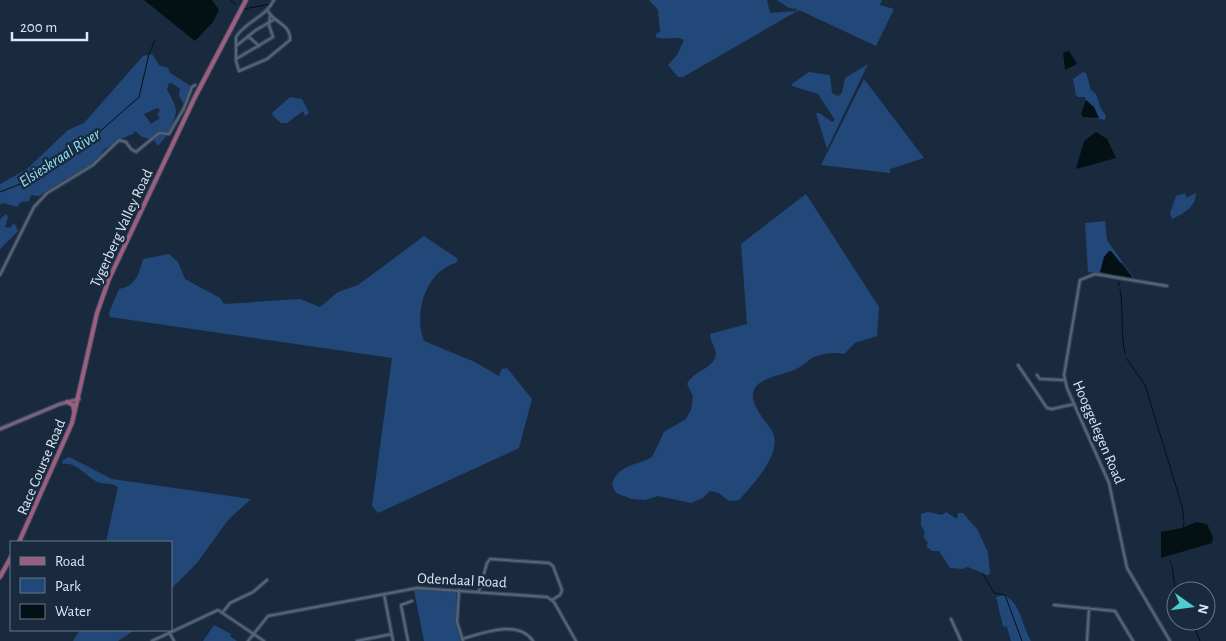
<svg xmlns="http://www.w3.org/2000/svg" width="1226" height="641" font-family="'Alegreya Sans',sans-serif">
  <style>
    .green { fill: #214878; fill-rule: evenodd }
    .water { fill: #031114 }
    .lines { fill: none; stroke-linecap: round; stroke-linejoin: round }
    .stream { stroke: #031114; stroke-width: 1 }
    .minor-casing { stroke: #384557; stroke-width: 4.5 }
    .secondary-casing { stroke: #384557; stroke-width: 5.5 }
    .primary-casing { stroke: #384557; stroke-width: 6 }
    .minor { stroke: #53667f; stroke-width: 2 }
    .secondary { stroke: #78627f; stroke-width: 3 }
    .primary { stroke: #9c5e7f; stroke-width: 4 }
    .labels { text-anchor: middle; stroke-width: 5; stroke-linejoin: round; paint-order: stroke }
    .street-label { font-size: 15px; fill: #dce7f5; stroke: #192a3f }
    .water-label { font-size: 16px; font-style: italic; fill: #93e4f7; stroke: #192a3f }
  </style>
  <rect width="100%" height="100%" fill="#192a3f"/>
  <path class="green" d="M649,0H767L770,13L796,11L797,9L789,8L777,0H882L880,5L894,9L876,46L799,10L683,77H678L668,65L677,55L684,40C675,35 666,41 656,37V34L660,32L658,10Z
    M152,54L159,65L168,68L170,73L191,86L184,104L179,96L180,89L172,83H169L167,89C170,96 176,104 176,112C175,118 172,121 173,128L158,146L154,140L142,137L135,131L133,134L118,140L104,150L99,158L77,174L39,196L31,195L29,201L21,202L17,207L3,203L0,205V184L27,169L68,130L84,123L143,56ZM157,108L160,110L157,115L160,118L151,124L144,114Z
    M868,64L827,149L816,113H819L832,122L835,120L818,94L792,86V84L809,72L830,75L832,93L838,96L842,93L845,78Z
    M1083,72L1086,73L1091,90L1096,94L1100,107L1106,116L1105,120L1095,118H1099L1086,101L1085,97H1078L1076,95L1073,79Z
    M864,79L924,158L890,169V173L821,165Z
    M290,97L302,99L309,113L305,116L303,111L287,123H281L273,116L272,113Z
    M1185,193L1186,198L1196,193C1196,207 1183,214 1172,219L1170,213L1176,196Z
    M806,194L879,307L877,336L855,343L844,354C835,352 826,353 817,356C809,358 805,365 798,368C786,375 754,377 753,394C752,406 764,419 770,428C787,450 753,484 739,500L729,501L719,493L710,491L703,498L691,503L658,496L645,500L632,499L616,493L612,485C617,464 637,466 652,457L664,432L686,419L691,410L693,396L687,384C694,370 716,368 716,353C715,346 710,341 710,334L747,324L741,244Z
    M6,214L8,217L5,227L10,228L14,223L18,231L0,249V219Z
    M1105,221L1107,240L1136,281L1088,272L1085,223ZM1105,260L1123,263L1133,278L1110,275L1100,272Z
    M424,236L458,259L456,263C426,271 413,313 424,341L475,362L499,376L502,369L507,368L532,399L519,448L378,513L372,506L392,358L110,317L109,313L119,289C136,286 139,274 143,259L169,254L178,262L185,279L220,298L224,304L300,299L320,307L338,292L358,285Z
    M69,457L112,479L251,499L228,520L197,563L171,589V542H106L118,487C111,482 105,485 98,482C86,477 77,461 62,464L63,460Z
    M928,512L942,515L946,512L957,519L958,513H963L977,529L988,552L990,574L987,575L968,567L962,569L950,568L939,551H932L926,546L928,543L923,536L925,533L921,525V514Z
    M422,589L456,592V622L461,641H424L414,590Z
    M1004,595C1021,603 1022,626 1031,641H1011L1007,627L1003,626L996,597Z
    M214,625L231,634L230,636L237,641H203Z
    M80,630H135L118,641H73Z"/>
  <path class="water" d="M144,0H212L219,10L213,22L195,41Z
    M1069,51L1077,64L1065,70L1063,53Z
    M1086,100L1094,107L1099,118L1083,117L1081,114Z
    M1096,132L1107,139L1116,158L1076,169L1084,141Z
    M1109,251H1111L1133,278L1100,272L1104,257Z
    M1196,522L1207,524L1213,537L1212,543L1161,558V532L1182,528Z"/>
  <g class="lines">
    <path class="stream" d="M231,0L236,5
      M273,5H274
      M244,9L270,4
      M0,192L23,183L88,142L139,97L149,54L155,40
      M1119,286V282
      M1120,289C1124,311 1120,333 1125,354
      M1126,358L1145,385L1182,506L1184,521
      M1183,528L1184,523
      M1170,561L1171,563
      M1172,565L1176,597
      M983,574L994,593L1005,595L1022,641
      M1187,621L1195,629L1200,641"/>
    <g class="minor-casing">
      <path id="minor" d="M268,11C274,23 291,24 290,40L267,59L239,71L236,61V37C246,21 266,17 274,0
        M248,36L259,46
        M236,46L256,30L275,19
        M236,59L273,37L269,25L270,16
        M0,275L34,207L47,193L93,165L119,140L126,142L131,149L136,152L159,133L169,134L184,108L192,87L195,85
        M1167,286L1095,274L1080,280L1064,375L1067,388L1109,483L1127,568L1170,641
        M1018,365L1047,408L1052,409L1074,404
        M1037,375L1040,379L1064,380
        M459,590L457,622L463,641
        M479,591L487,563L490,559L549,563L553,566L562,590L560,595L552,600
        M384,594L393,641
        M1054,605L1115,611L1133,641
        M223,612L230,603L253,592L267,580
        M951,619L961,641
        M169,632L174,641
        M462,639C482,633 518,619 533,641
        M152,641L218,610L264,641
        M248,641L268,616L417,588L547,597L554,602L576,641
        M357,641L392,634
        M408,641L401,605L412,601
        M1087,641L1089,608"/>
    </g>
    <g class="secondary-casing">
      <path id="secondary" d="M0,429L60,404L79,399"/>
    </g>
    <g class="primary-casing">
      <path id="primary" d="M67,402L73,405L74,411
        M19,542L72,423L97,313L109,279L195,97L246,0
        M0,577L11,557"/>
    </g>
    <use href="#minor" class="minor"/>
    <use href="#secondary" class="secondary"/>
    <use href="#primary" class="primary"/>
  </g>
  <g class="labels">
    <g class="street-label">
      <text transform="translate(121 228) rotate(-65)" y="5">Tygerberg Valley Road</text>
      <text transform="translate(1099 432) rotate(67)" y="5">Hooggelegen Road</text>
      <text transform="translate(41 467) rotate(-67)" y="5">Race Course Road</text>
      <text transform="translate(462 580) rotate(3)" y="5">Odendaal Road</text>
    </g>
    <g class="water-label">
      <text transform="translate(59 157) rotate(-33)" y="6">Elsieskraal River</text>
    </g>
  </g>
  <rect x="10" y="541" width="162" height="90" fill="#192a3f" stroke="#677688"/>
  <rect x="20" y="557" width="25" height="8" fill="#9c5e7f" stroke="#677688"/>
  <text x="55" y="566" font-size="15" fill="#dce7f5">Road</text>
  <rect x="20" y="578" width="25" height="15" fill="#214878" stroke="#677688"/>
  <text x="55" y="591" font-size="15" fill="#dce7f5">Park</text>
  <rect x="20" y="604" width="25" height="15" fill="#031114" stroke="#677688"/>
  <text x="55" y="616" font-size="15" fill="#dce7f5">Water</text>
  <g transform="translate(1191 606) rotate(104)"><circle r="24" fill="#192a3f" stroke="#677688"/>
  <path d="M0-4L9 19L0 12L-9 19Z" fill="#52cdce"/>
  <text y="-8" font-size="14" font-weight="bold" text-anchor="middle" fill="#dce7f5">N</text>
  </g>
  <path d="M12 32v8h75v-8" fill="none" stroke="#dce7f5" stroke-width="2.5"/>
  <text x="20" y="32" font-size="15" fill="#dce7f5" stroke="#192a3f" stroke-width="4" paint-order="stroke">200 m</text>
</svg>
